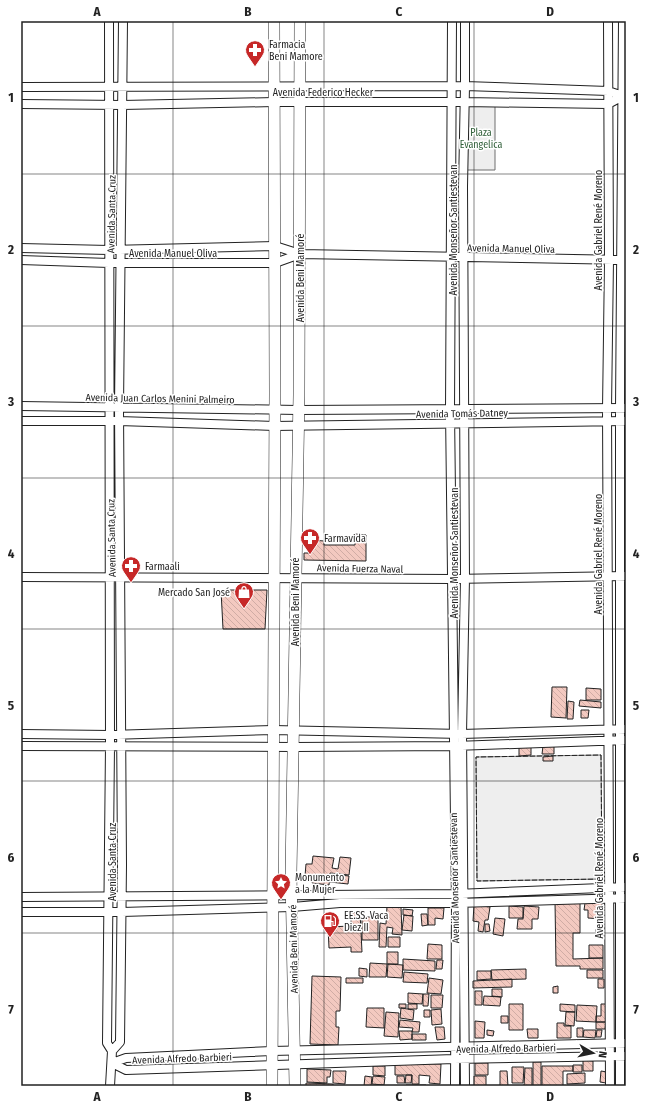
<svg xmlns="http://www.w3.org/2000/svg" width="647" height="1107" font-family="'Fira Sans Condensed',sans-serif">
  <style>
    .green { fill: #eee; stroke: #6f6f6f }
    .building { fill: url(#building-back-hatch); stroke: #222 }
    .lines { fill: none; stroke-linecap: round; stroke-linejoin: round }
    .street-casing { stroke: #222; stroke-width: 10 }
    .secondary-casing { stroke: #222; stroke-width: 12 }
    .street { stroke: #fff; stroke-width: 8 }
    .secondary { stroke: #fff; stroke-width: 11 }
    .fence { stroke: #222; stroke-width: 1; stroke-dasharray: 5 2; stroke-linecap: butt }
    .grid { fill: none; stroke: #222; stroke-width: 1; stroke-opacity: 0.55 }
    .labels { text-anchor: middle; stroke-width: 3; stroke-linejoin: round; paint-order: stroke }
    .poi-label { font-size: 10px; fill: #222; stroke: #fff; text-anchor: start }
    .street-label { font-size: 10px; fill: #222; stroke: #fff }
    .park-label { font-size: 10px; fill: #2f5e38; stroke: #fff }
    .neatline { fill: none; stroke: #222; stroke-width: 1.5 }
    .grid-label { font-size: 13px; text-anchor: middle; font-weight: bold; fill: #222 }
  </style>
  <defs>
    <pattern id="building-back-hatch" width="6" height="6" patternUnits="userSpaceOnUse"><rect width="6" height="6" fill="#f3c9c0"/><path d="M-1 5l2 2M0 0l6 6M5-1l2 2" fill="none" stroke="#d0aca5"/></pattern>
  </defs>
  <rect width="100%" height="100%" fill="#fff"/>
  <path class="green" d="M468,105H495V170H467Z
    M601,755L602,879L477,881L476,757Z"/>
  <path class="building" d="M625,424H626V525H625Z
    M625,526H626V562H625Z
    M355,534L366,535V561L304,560V553H311V540L324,541V545H355Z
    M221,590H267L265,629H223Z
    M624,619H626V636H624Z
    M552,687H567L566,718L551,717Z
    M586,688L601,689V700H586Z
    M580,700L601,702V708L579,706Z
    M568,701L574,702L573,719H567Z
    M581,710H589L588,718H581Z
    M519,746H531V755L519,756Z
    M543,746H554V754H542Z
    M553,756V761H543V757Z
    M313,856L334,858L332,868L338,869L340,857L351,858L349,875L330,873L329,885L312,883L313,877L305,876L306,864H312Z
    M331,874L349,876L348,884L330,882Z
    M555,902H580V933H573V959L603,958V969H580V966H556Z
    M585,903H602V919L588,918V910H584Z
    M474,905L490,907L488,920H485L483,932L478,931L479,922L473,921Z
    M387,906L401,907L402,935L392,934L393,928L387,927L386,947H379L380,923L386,924Z
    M509,906L523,907V918H509Z
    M524,906L539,907L538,919H532V929H517L518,919H523Z
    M428,908H444L443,919L435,918V925H428Z
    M403,909L413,910L412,916L403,915Z
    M360,912L362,952H351V947L329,948L328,927L351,926V913Z
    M421,914H427L428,925L422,926Z
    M404,915L413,916L412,931L402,930Z
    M362,917H378V940H362Z
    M495,918L505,919L503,936L493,934Z
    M485,924H489L490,931L485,932Z
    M596,929H603V936H596Z
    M388,937H400V947H388Z
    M428,944L442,945V959H427Z
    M589,945H603V958H589Z
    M387,952H398V964H387Z
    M403,959L435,961V971L403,970Z
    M437,960H443L442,969H436Z
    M370,963L387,964L386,977H369Z
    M388,964L403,965L402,978L387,977Z
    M359,968L367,969V977L359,976Z
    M526,969V979L492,980L491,970Z
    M587,970H603V978H587Z
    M477,971H491V979L477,980Z
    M404,972L428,974L427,983L403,982Z
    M312,976L341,977L340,1011H336V1027H339L338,1045L310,1044Z
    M346,978H363V983H346Z
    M429,978L443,980L441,994L427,993Z
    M512,979V987L473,988V981Z
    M598,979H604V988H598Z
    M558,986V993H553V987Z
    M492,989H502V997L492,996Z
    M475,991H482V1005H475Z
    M408,993L423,994L422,1004L408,1003Z
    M423,994H429L428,1006H423Z
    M431,995H443L442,1008H431Z
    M484,996L501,997L500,1006L483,1005Z
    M399,1004H406V1008H399Z
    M408,1004H417V1009H408Z
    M509,1004H523V1030H509Z
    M560,1004L575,1005V1012L560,1011Z
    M601,1004H606V1022H596V1016H601Z
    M577,1005L597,1006L596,1022L576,1021Z
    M367,1008H384V1028L366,1027Z
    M401,1008L414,1010L413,1020L400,1018Z
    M441,1009L442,1024L432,1025L431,1010Z
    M424,1010H430V1017H424Z
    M386,1012L399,1013L398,1037L384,1036Z
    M566,1012H575L574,1026L565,1025Z
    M501,1016H508V1023H501Z
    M400,1020L420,1022L419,1032H412L413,1028L399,1027Z
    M475,1021L485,1022L484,1038H475Z
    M596,1022H606L605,1029H596Z
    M557,1023H564V1026H571V1038H557Z
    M435,1027H444L445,1039L437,1040Z
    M577,1028H583V1037H577Z
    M527,1029H538V1038H528Z
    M487,1030L494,1031L493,1036L487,1035Z
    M584,1030H596L595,1038L583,1037Z
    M597,1030H602L601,1037H596Z
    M399,1031H412V1039L400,1040Z
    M412,1034H426V1040H412Z
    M583,1060L593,1061V1071H583Z
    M533,1062H541V1086H533Z
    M395,1063L441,1064L440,1084L429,1083L430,1076L419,1075V1084H412V1075H395Z
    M475,1063H488V1075H475Z
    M573,1065H582V1072H573Z
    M373,1066H385V1076L373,1075Z
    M542,1066H573V1071H563V1086H542Z
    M512,1067H524L523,1083H512Z
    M525,1068H532V1086H524Z
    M307,1069L331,1070L330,1077H327V1083L307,1082Z
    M333,1071H346L345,1084L333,1083Z
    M500,1071H507L508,1086H500Z
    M601,1071L607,1072L606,1083L600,1082Z
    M585,1073V1083L567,1084V1074Z
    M406,1075H412L411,1083H405Z
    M365,1076L372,1077L371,1086H364Z
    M373,1076L385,1077L384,1085L372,1084Z
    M397,1076H404L405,1083H397Z
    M474,1076H486V1086H474Z
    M306,1083L333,1084V1086H306Z
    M406,1085H426V1086H406Z"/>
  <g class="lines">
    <g class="street-casing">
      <path id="street" d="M109,21L110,746L107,1043L112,1051L110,1086
        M452,21L450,411L456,903L455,1086
        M465,21V86L463,187L465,578L462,734L465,1086
        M608,21L609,260L607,409L610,1086
        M21,87L465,86L608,91L623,96L608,104L465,102H274L122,105L21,104
        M21,248L109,250L275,246L300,254L626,260
        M21,260L109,263H275L300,254
        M21,406L298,410L626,408
        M21,421H119L274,426L626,421
        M21,577L452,579L626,576
        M21,734L110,735L273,730L462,734L626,729
        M21,746L294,747L455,746L626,740
        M21,897L456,894L626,887
        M21,912H122L292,907L340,903H456L626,898
        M112,1051L120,1042L122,865L119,408L123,21
        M112,1063L126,1070L454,1059L626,1056
        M112,1063L126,1058L272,1051L626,1043
        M620,1086V409L623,21"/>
    </g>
    <g class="secondary-casing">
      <path id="secondary" d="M272,1086L275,393L274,21
        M295,1086L291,874L299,395L300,21"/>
    </g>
    <use href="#street" class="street"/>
    <use href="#secondary" class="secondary"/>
    <path class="fence" d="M601,755L602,879L477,881L476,757Z"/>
  </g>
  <path class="grid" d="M173,21V1086M324,21V1086M474,21V1086M21,174H626M21,326H626M21,478H626M21,629H626M21,781H626M21,933H626"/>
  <defs>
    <g id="pharmacy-pin" transform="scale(1)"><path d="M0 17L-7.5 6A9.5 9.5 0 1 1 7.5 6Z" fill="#c62828" stroke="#fff"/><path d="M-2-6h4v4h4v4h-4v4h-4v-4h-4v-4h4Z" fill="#fff"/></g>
    <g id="shop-pin" transform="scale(1)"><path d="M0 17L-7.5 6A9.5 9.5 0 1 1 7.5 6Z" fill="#c62828" stroke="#fff"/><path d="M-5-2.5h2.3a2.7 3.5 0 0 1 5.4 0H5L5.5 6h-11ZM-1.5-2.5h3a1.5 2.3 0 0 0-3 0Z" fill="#fff"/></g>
    <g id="sight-pin" transform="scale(1)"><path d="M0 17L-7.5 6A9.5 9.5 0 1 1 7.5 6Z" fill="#c62828" stroke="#fff"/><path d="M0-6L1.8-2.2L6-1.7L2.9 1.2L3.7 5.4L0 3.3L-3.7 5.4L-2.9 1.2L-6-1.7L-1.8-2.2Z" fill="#fff"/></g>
    <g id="fuel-pin" transform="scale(1)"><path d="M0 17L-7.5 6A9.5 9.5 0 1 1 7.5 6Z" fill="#c62828" stroke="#fff"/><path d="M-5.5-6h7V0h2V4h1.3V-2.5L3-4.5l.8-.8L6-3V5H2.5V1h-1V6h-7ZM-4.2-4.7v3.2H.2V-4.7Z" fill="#fff"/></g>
  </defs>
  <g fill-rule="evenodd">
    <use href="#pharmacy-pin" x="255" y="50"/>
    <use href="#pharmacy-pin" x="310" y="538"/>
    <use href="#pharmacy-pin" x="131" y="566"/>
    <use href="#shop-pin" x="244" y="592"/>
    <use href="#sight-pin" x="281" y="883"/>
    <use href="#fuel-pin" x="330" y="921"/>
  </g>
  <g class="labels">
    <g class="poi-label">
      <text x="269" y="48">Farmacia<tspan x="269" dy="12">Beni Mamore</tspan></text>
      <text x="324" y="542">Farmavida</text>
      <text x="145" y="570">Farmaali</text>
      <text x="230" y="596" text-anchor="end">Mercado San José</text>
      <text x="295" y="881">Monumento<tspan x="295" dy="12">a la Mujer</tspan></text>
      <text x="344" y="919">EE.SS. Vaca<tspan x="344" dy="12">Diez II</tspan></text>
    </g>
    <g class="street-label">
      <text x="323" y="96">Avenida Federico Hecker</text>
      <text transform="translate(111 214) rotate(-89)" y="4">Avenida Santa Cruz</text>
      <text transform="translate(453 230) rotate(-90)" y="4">Avenida Monseñor Santiestevan</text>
      <text transform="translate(598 230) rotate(-90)" y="4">Avenida Gabriel René Moreno</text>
      <text transform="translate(511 248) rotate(1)" y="4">Avenida Manuel Oliva</text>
      <text x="173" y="257">Avenida Manuel Oliva</text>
      <text transform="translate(300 278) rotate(-90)" y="4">Avenida Beni Mamoré</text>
      <text transform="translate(160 398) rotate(1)" y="4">Avenida Juan Carlos Menini Palmeiro</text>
      <text transform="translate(462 413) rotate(-1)" y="4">Avenida Tomás Datney</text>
      <text transform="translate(111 538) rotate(-91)" y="4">Avenida Santa Cruz</text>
      <text transform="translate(454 553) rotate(-90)" y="4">Avenida Monseñor Santiestevan</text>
      <text transform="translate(598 554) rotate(-90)" y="4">Avenida Gabriel René Moreno</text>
      <text transform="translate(360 568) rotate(1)" y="4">Avenida Fuerza Naval</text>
      <text transform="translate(295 602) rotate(-90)" y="4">Avenida Beni Mamoré</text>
      <text transform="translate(112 862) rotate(-90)" y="4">Avenida Santa Cruz</text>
      <text transform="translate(454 878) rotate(-91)" y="4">Avenida Monseñor Santiestevan</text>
      <text transform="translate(599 878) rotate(-90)" y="4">Avenida Gabriel René Moreno</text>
      <text transform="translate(293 949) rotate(-91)" y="4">Avenida Beni Mamoré</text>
      <text transform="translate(506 1048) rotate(-1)" y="4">Avenida Alfredo Barbieri</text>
      <text transform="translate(182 1058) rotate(-2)" y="4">Avenida Alfredo Barbieri</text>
    </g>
    <g class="park-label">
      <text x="481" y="136">Plaza<tspan x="481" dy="12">Evangelica</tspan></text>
    </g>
  </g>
  <rect width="647" height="1107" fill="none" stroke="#ffffff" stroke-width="44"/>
  <g transform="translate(593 1053) rotate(99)" stroke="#ffffff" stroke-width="3" paint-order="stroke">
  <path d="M0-3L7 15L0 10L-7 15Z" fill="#222222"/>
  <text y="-6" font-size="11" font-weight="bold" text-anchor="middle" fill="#222222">N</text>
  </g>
  <rect x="22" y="22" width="603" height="1063" class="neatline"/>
  <g class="grid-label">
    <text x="97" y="16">A</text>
    <text x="248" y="16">B</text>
    <text x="399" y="16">C</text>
    <text x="550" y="16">D</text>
    <text x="11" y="102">1</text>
    <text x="636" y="102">1</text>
    <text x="11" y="254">2</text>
    <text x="636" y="254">2</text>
    <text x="11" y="406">3</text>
    <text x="636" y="406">3</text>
    <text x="11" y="558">4</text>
    <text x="636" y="558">4</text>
    <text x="11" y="710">5</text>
    <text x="636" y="710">5</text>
    <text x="11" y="862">6</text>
    <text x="636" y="862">6</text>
    <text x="11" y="1014">7</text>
    <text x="636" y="1014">7</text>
    <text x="97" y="1101">A</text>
    <text x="248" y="1101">B</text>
    <text x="399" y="1101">C</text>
    <text x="550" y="1101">D</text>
  </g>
</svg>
